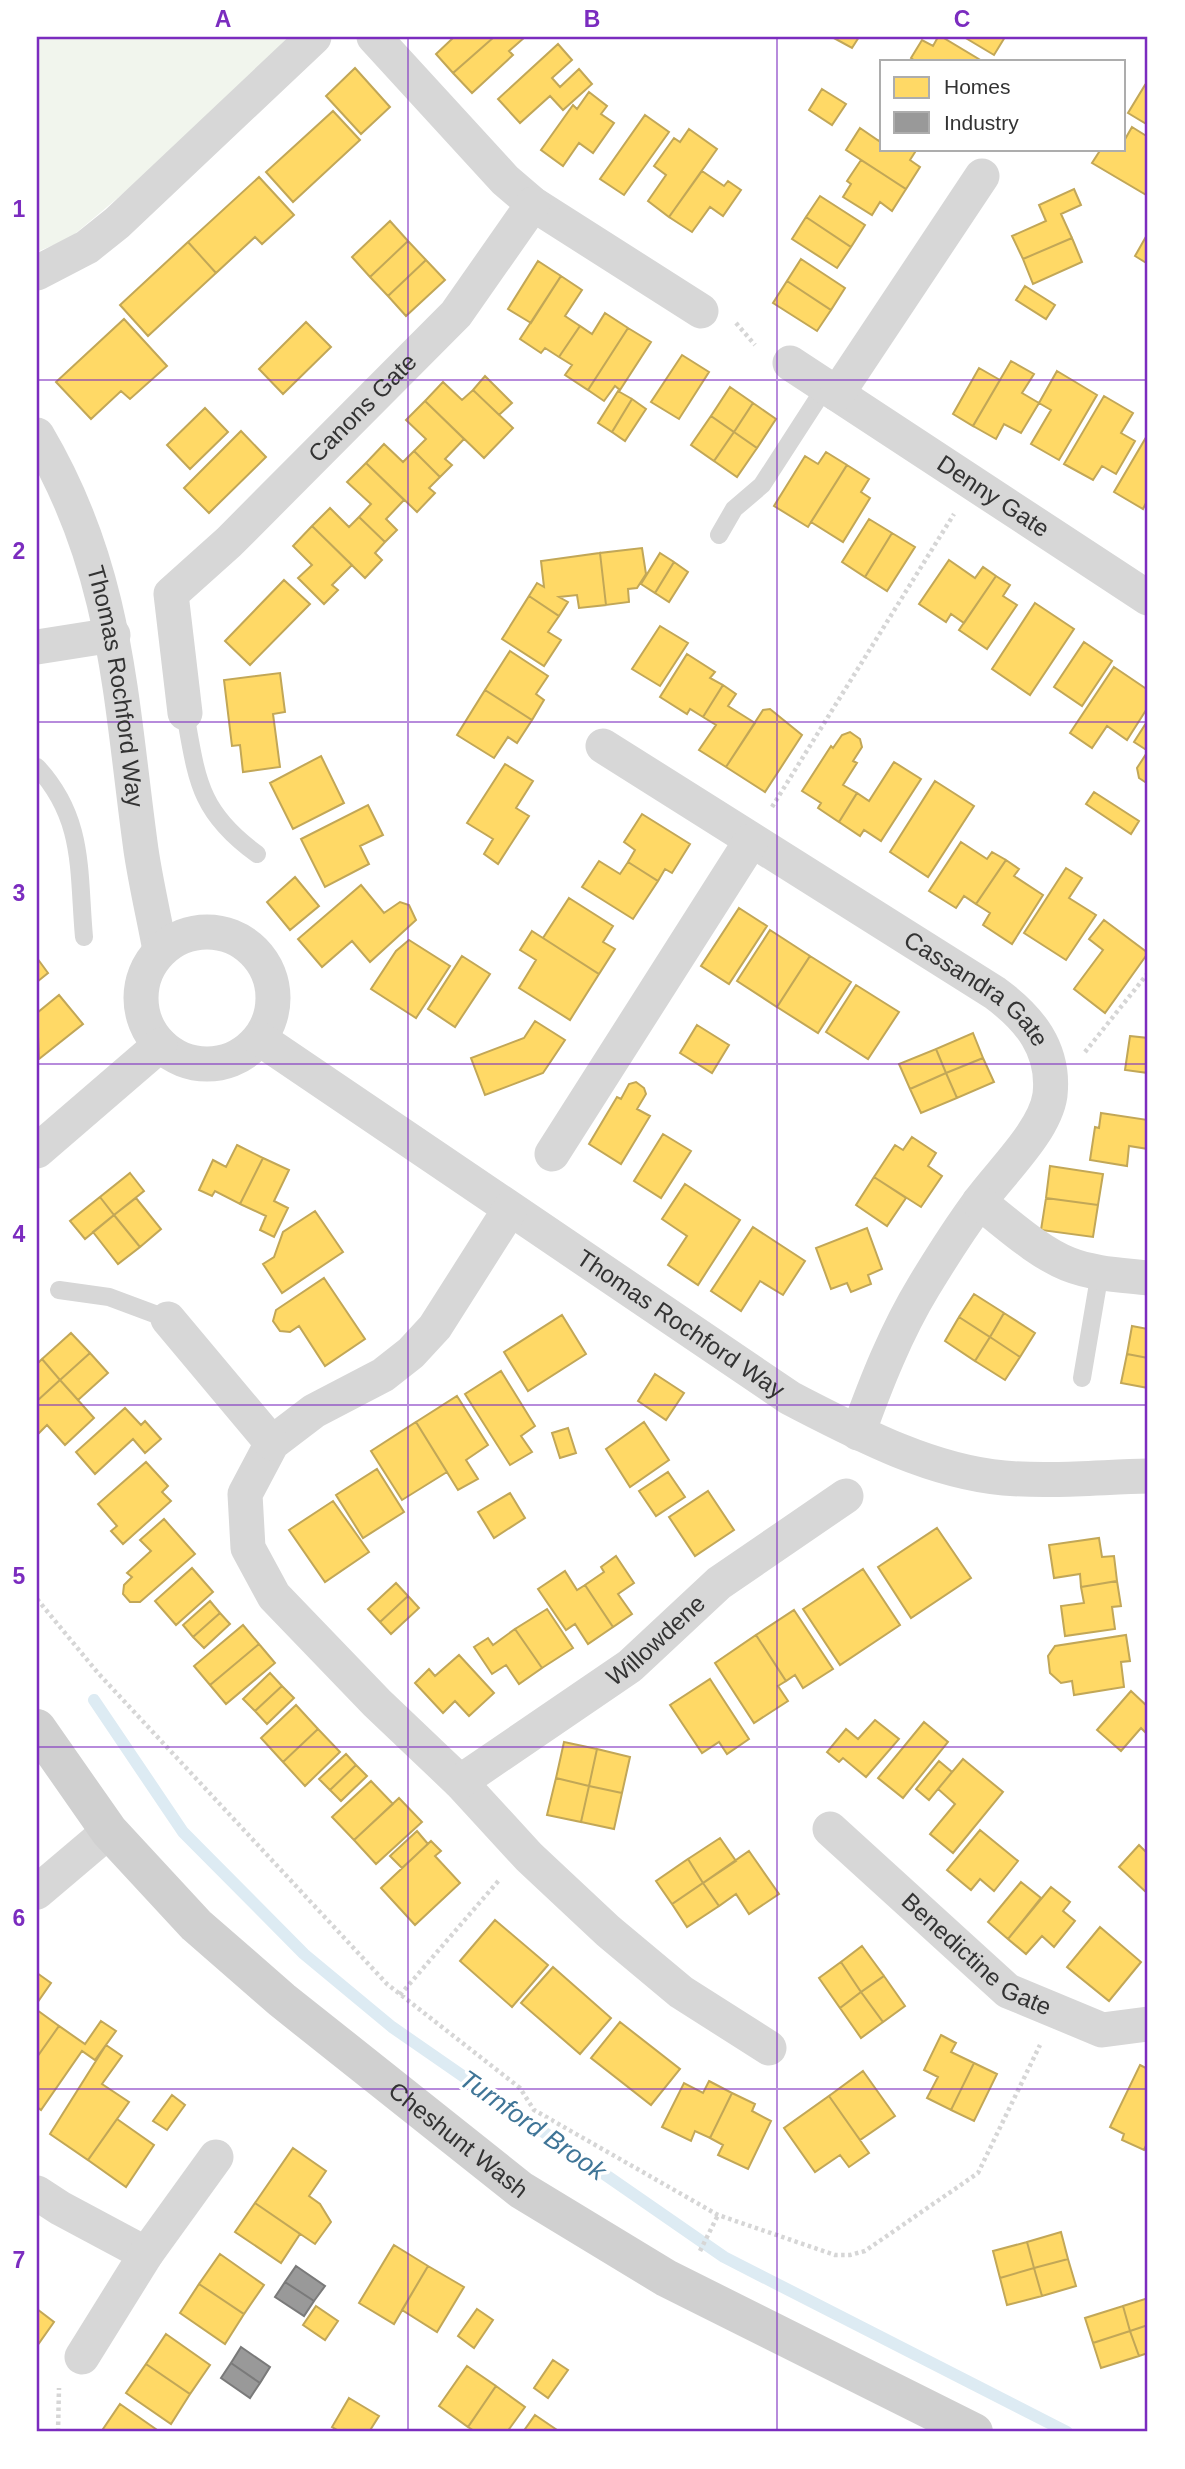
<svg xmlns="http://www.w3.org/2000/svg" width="1185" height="2469" font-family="Helvetica,sans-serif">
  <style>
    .green { fill: #f1f5ed }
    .homes { fill: #ffd966; stroke: #c2a757; stroke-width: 2 }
    .industry { fill: #999; stroke: #7a7a7a; stroke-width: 2 }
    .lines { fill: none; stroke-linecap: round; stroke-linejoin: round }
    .stream { stroke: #ddebf3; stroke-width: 12 }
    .path { stroke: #d6d6d6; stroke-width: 4.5; stroke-dasharray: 3.5 3.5; stroke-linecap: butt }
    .service { stroke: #d7d7d7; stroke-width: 18 }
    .minor { stroke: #d7d7d7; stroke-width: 35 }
    .secondary { stroke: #d0d0d0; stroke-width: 38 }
    .grid { fill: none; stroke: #7b2cbf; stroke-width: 2; stroke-opacity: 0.55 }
    .labels { text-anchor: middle; stroke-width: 7; stroke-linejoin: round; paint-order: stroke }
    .street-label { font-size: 24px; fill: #333; stroke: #fff }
    .water-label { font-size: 26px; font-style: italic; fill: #3f7597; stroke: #fff }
    .neatline { fill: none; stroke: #7b2cbf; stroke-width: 2.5 }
    .grid-label { font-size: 23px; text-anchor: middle; font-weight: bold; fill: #7b2cbf }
  </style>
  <rect width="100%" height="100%" fill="#fff"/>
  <path class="green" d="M37,37H290L132,186L70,238L37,252Z"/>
  <path class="homes" d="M454,37H494L453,73L436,54Z
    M494,37H525L509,51L513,55L472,93L453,73Z
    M832,37H859L852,48Z
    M938,37H942L982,61H915L911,58L922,40L933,46Z
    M964,37H1005L994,55Z
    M558,44L572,60L552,78L560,87L579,69L592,84L563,110L550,96L520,123L498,99Z
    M355,68L390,107L361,134L326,96Z
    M1145,85L1148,87V125L1128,113Z
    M822,89L846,104L832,125L809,110Z
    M589,92L607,106L601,114L614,123L593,153L579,143L563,166L541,150L573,105L577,109Z
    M333,111L360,140L293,202L266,172Z
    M645,115L669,132L624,195L600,179Z
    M1132,127L1148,137V196L1092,163L1101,149H1124V141Z
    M860,128L879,141L882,136V149H917L910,160L920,167L906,189L846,150Z
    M689,129L717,149L669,217L648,201L666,175L654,166L674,138L680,142Z
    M861,160L906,189L892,211L880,202L872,215L843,197L851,184L847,181Z
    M702,171L724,186L728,181L741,190L723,216L710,207L692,232L669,217Z
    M259,177L294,215L262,244L255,237L216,273L188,242Z
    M1074,189L1081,205L1061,214L1072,238L1023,259L1012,236L1046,221L1039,205Z
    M820,196L865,225L851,247L806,217Z
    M806,217L851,247L837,268L792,239Z
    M390,221L408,241L370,277L352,257Z
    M1148,233V264L1135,256Z
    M1072,238L1082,262L1033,284L1023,259Z
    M408,241L426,260L388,296L370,277Z
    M188,242L216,273L148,336L120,305Z
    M801,259L845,288L831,310L787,281Z
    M426,260L445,280L406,316L388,296Z
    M538,261L561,276L531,323L508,309Z
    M561,276L582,290L565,316L580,326L559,357L545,348L541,353L520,339Z
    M787,281L831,310L817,331L773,303Z
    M1025,286L1055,305L1046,319L1016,300Z
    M605,313L628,328L588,390L565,375L572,365L559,357L580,326L592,334Z
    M124,319L167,366L130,399L121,391L91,419L56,382Z
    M306,322L331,347L283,394L259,369Z
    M628,328L651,342L620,390L615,386L604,401L588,390Z
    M682,355L709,372L679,419L651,402Z
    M1011,361L1034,374L1022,393L1039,403L1021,433L1004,424L996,439L973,426Z
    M979,368L1000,380L973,426L953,414Z
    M1057,371L1097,395L1059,460L1031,444L1051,410L1039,403Z
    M485,376L512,403L499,415L473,390Z
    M443,382L462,400L473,390L513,428L484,458L425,401Z
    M730,387L753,403L734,432L711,416Z
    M618,391L632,399L612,432L598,423Z
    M1104,396L1133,413L1121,433L1135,441L1116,474L1102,466L1093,480L1064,464Z
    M632,399L646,409L625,441L612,432Z
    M425,401L464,439L445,459L452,465L440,477L414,451L426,439L406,420Z
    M753,403L776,419L757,448L734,432Z
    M205,408L228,432L190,469L167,445Z
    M711,416L734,432L714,461L691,445Z
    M241,431L266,457L209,513L184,488Z
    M734,432L757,448L737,477L714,461Z
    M1148,434V499L1143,509L1114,492Z
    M384,444L403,462L414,451L440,477L429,488L435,493L417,512L366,463Z
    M826,452L847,465L808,527L774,506L805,456L818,464Z
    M366,463L404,500L386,519L397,530L385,542L359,517L371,504L347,482Z
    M847,465L869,479L861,492L870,498L843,542L811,522Z
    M330,508L349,527L359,517L385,542L375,553L382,560L365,578L312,526Z
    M869,519L892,533L865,577L842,562Z
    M312,526L352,565L332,585L338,590L324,604L298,578L312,565L293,546Z
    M892,533L915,547L887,591L865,577Z
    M642,548L646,574L637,588L628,589L629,602L606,605L600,553Z
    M600,553L606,605L579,608L577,595L559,597L568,602L559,616L529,596L537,583L544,587L541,561Z
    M660,553L674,562L655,593L641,584Z
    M949,560L975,578L983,567L996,576L964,623L951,614L946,622L919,604Z
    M674,562L688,572L669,602L655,593Z
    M996,576L1010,585L1003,596L1017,605L987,649L959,630Z
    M284,580L310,604L250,665L225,641Z
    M529,596L559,616L548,632L561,640L544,666L502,639Z
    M1035,603L1074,629L1030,695L992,669Z
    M660,626L688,643L660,686L632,669Z
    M1084,642L1112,661L1082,706L1054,687Z
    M510,651L548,676L536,694L544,700L532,720L485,690Z
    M687,654L715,672L710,678L723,685L703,717L690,709L687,714L660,697Z
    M1114,667L1148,690V707L1127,740L1107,726L1092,748L1070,733Z
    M280,673L285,712L273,714L280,767L243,772L240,745L232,746L224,680Z
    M723,685L736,694L728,706L755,723L726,767L699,750L716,725L703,717Z
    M485,690L532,720L517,743L508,737L494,758L457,735Z
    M770,709L802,735L765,792L726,767L763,710Z
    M1148,720V784L1139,778L1137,768L1148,751L1134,742Z
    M850,732L860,739L862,747L853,761L857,763L843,785L857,793L839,822L818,808L821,803L802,791L831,746L833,748L842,735Z
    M321,756L344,803L293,829L270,783Z
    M894,762L921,779L881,841L864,830L860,836L839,822L857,793L869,801Z
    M505,764L533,781L516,808L529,816L498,864L484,854L493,839L467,823Z
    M935,781L974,806L928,877L890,852Z
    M1094,792L1139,821L1131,834L1086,804Z
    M368,805L383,835L360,846L369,864L325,887L301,839Z
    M642,814L690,844L672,873L665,869L658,881L628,862L635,850L624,842Z
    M961,842L987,859L992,852L1006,860L976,904L964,896L956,908L929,891Z
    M1006,860L1019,869L1014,876L1043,895L1012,944L983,925L990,913L976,904Z
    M599,861L620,874L628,862L658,881L633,919L582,887Z
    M1066,868L1082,878L1069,898L1096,915L1066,960L1024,933Z
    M295,877L319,906L290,930L267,902Z
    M361,885L384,913L400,902L409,905L416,920L370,962L352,941L322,967L298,939Z
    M569,898L613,926L603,942L615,949L599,974L543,938Z
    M739,908L767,926L729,984L701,966Z
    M1104,920L1148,953L1105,1013L1074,989L1103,950L1089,939Z
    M770,930L810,956L777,1007L737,981Z
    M532,931L599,974L570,1020L519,988L536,960L520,950Z
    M409,940L450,966L416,1018L371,989L396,951Z
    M462,956L490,974L455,1027L428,1009Z
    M810,956L851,982L818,1033L777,1007Z
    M37,958L48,973L37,982Z
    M856,985L899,1012L868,1059L826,1032Z
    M59,995L83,1024L39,1059L37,1013Z
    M535,1021L565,1040L543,1073L485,1095L471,1058L524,1038Z
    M697,1025L729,1045L712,1073L680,1053Z
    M973,1033L983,1058L946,1073L936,1049Z
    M1130,1036L1148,1038V1073L1125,1070Z
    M936,1049L946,1073L910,1089L899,1064Z
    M983,1058L994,1082L957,1098L946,1073Z
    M946,1073L957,1098L921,1113L910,1089Z
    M636,1082L644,1088L646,1094L637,1109L650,1116L621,1164L589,1144L617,1097L621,1099L629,1084Z
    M1101,1113L1148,1120V1149L1129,1146L1127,1166L1090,1160L1095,1127L1099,1128Z
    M663,1134L691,1151L661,1198L634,1181Z
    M912,1137L936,1153L928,1166L942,1176L921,1207L874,1177L895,1145L903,1150Z
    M237,1145L263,1158L240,1204L215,1191L212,1196L199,1190L213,1160L226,1167Z
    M263,1158L289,1170L274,1201L288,1208L274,1237L260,1230L266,1216L240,1204Z
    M1050,1166L1103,1174L1098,1205L1046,1198Z
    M130,1173L144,1191L114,1215L100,1197Z
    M874,1177L906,1198L887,1226L856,1205Z
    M685,1184L740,1220L698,1285L668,1265L687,1236L662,1219Z
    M100,1197L114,1215L85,1239L70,1221Z
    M136,1198L161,1229L140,1247L114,1215Z
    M1046,1198L1098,1205L1093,1237L1041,1230Z
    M315,1211L343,1252L282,1293L263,1264L274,1257L283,1232Z
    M114,1215L140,1247L118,1264L93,1232Z
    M753,1227L805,1261L783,1295L760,1281L741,1311L711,1291Z
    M867,1228L882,1269L868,1275L871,1284L851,1292L847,1283L831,1289L816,1248Z
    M324,1278L365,1339L325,1366L299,1326L290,1332L280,1331L273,1321L276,1310Z
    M974,1294L1004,1313L990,1337L959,1317Z
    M1004,1313L1035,1333L1020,1357L990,1337Z
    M562,1315L586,1354L528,1391L504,1352Z
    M959,1317L990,1337L975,1361L945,1341Z
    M1132,1326L1148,1329V1358L1127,1354Z
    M71,1333L90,1353L60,1380L42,1359Z
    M990,1337L1020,1357L1005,1380L975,1361Z
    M90,1353L108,1373L78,1400L60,1380Z
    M1127,1354L1148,1358V1388L1121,1383Z
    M42,1359L60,1380L37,1401V1364Z
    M501,1371L535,1426L521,1436L532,1452L510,1465L465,1394Z
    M655,1374L684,1393L666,1420L638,1401Z
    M60,1380L94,1418L65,1445L47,1425L37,1435V1401Z
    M457,1396L488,1445L466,1460L478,1479L458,1490L416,1422Z
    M125,1408L141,1425L145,1421L161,1439L145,1453L133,1439L95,1474L76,1452Z
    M416,1422L447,1472L402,1500L371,1451Z
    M644,1422L669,1460L630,1487L606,1449Z
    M568,1428L576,1453L560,1458L552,1433Z
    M146,1462L168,1486L162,1492L171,1501L123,1544L111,1531L117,1526L98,1504Z
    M377,1469L404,1512L363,1538L336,1495Z
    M668,1472L685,1497L656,1516L639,1491Z
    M708,1491L734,1530L695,1556L669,1517Z
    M510,1493L525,1518L494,1538L478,1512Z
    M333,1501L369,1552L325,1582L289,1530Z
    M164,1519L195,1554L140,1602H130L123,1594L124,1585L132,1577L127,1573L151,1551L140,1540Z
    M937,1528L971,1578L911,1618L878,1567Z
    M1099,1538L1102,1557L1114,1556L1117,1581L1081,1587L1080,1574L1054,1578L1049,1545Z
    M616,1556L634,1583L618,1594L632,1614L613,1627L585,1585L604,1572L601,1567Z
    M192,1568L213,1592L176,1625L155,1601Z
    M863,1569L900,1625L840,1665L803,1609Z
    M565,1571L577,1590L585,1585L613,1627L588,1644L575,1624L566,1630L538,1589Z
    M1117,1581L1121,1606L1112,1607L1115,1629L1065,1636L1061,1606L1084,1603L1081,1587Z
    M396,1583L408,1596L380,1622L368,1609Z
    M408,1596L419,1608L391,1634L380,1622Z
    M210,1601L220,1613L193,1637L183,1625Z
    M547,1609L573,1648L542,1668L515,1629Z
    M794,1610L833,1669L803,1688L795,1675L786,1681L756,1635Z
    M220,1613L230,1624L204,1648L193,1637Z
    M243,1625L259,1644L210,1685L194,1666Z
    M515,1629L542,1668L519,1684L506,1665L492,1674L474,1647L488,1638L493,1645Z
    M756,1635L786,1681L778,1686L788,1701L754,1723L715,1663Z
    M1126,1635L1130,1661L1121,1662L1124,1687L1074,1695L1072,1681L1061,1683L1050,1673L1048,1656L1055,1646Z
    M259,1644L275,1663L226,1704L210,1685Z
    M459,1655L494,1693L469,1716L455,1701L443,1713L415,1683L429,1669L435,1676Z
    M270,1673L282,1686L255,1711L243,1699Z
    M710,1679L749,1739L727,1754L719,1742L702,1753L670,1705Z
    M282,1686L294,1698L267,1724L255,1711Z
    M1131,1691L1148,1707V1735L1141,1728L1121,1751L1097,1730Z
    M296,1705L318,1729L283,1762L261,1738Z
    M875,1720L899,1739L866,1777L843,1758L839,1762L827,1752L846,1729L858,1739Z
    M924,1722L948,1742L903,1798L878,1778Z
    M318,1729L340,1752L305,1786L283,1762Z
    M564,1742L597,1749L589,1786L556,1778Z
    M597,1749L630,1757L622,1793L589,1786Z
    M346,1754L356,1765L330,1790L319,1779Z
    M963,1759L1003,1792L953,1853L930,1834L955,1804L938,1789Z
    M939,1761L952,1772L929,1800L916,1789Z
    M356,1765L367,1776L341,1801L330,1790Z
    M556,1778L589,1786L581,1822L547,1815Z
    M371,1781L393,1804L354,1840L332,1817Z
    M589,1786L622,1793L614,1829L581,1822Z
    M399,1798L422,1822L376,1864L354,1840Z
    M980,1830L1018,1861L994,1891L980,1879L971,1890L947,1870Z
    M417,1831L428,1844L402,1868L390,1856Z
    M720,1838L736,1861L703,1883L688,1859Z
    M431,1841L441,1851L435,1856L460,1883L415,1925L381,1888Z
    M1139,1845L1148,1854V1894L1119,1867Z
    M749,1851L779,1894L749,1914L736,1894L719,1906L703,1883Z
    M688,1859L703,1883L672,1904L656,1881Z
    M1021,1882L1041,1898L1008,1939L988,1922Z
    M703,1883L719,1906L687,1927L672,1904Z
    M1051,1887L1070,1902L1063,1911L1075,1921L1054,1947L1042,1936L1026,1954L1008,1939Z
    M495,1920L548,1965L512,2007L460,1961Z
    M1100,1927L1141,1962L1109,2001L1067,1967Z
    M862,1946L884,1976L861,1992L841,1962Z
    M841,1962L861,1992L840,2008L819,1978Z
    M553,1967L611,2018L580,2054L521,2003Z
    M37,1973L51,1983L37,2003Z
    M884,1976L905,2006L883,2022L861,1992Z
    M861,1992L883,2022L861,2038L840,2008Z
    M37,2010L59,2026L37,2057Z
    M101,2021L116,2031L95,2060L82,2051L41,2110L37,2107V2057L59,2026L85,2044Z
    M620,2022L680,2069L651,2105L591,2058Z
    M941,2035L956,2043L951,2052L974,2063L951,2110L927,2098L938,2077L924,2070Z
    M106,2045L122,2056L102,2084L129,2102L88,2160L50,2134Z
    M974,2063L997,2074L974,2121L951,2110Z
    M1140,2065L1148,2069V2141L1144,2150L1122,2140L1124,2134L1110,2127Z
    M863,2071L895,2116L860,2140L829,2096Z
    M709,2081L732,2093L710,2138L695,2131L691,2141L662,2127L684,2083L703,2093Z
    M732,2093L755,2104L752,2111L771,2121L748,2169L718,2155L723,2145L710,2138Z
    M172,2095L185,2105L167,2130L153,2121Z
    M829,2096L869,2153L849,2167L840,2155L815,2172L784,2128Z
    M117,2119L154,2145L126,2187L88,2160Z
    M293,2148L326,2171L309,2196L320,2204L331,2222L315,2244L255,2203Z
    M255,2203L300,2234L281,2263L235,2232Z
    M1061,2232L1068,2259L1034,2268L1027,2242Z
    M1027,2242L1034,2268L1000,2278L993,2251Z
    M394,2245L428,2266L394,2324L359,2303Z
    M220,2254L264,2285L244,2314L199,2284Z
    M1068,2259L1076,2286L1042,2296L1034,2268Z
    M428,2266L464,2287L437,2332L402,2310Z
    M1034,2268L1042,2296L1007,2305L1000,2278Z
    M199,2284L244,2314L225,2344L180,2313Z
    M1148,2298V2325L1130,2331L1123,2306Z
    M316,2306L338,2321L325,2340L303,2325Z
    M1123,2306L1130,2331L1093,2343L1085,2318Z
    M37,2309L54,2322L37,2346Z
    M477,2309L493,2320L474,2348L458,2336Z
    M1148,2325V2353L1139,2356L1130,2331Z
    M1130,2331L1139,2356L1101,2368L1093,2343Z
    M166,2334L210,2365L190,2394L146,2364Z
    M553,2360L568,2370L548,2398L534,2388Z
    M146,2364L190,2394L171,2424L126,2393Z
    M467,2366L496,2386L468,2427L439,2406Z
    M496,2386L525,2407L507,2432H476L468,2427Z
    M349,2398L379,2416L369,2432H341L332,2427Z
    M120,2404L160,2432H101Z
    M535,2415L560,2432H523Z"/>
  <path class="industry" d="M296,2266L325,2286L314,2301L285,2282Z
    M285,2282L314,2301L304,2316L275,2297Z
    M241,2347L270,2367L260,2383L231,2363Z
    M231,2363L260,2383L250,2398L221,2378Z"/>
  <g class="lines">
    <path class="stream" d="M94,1700L183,1832L304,1954L392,2027L724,2257L1067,2432"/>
    <path class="path" d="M736,323L755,345
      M772,807L954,514
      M1085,1052L1148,973
      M37,1599L98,1673L387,1984L520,2088L534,2110L718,2215L835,2255H850L865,2251L978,2173L1040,2045
      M400,1995L500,1879
      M700,2251L718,2215
      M58,2432L59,2388"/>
    <path class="service" d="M719,535L734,509L762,485L826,386
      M185,713C197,780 199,812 257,854
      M37,767C85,819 78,871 84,937
      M59,1290L109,1297L168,1319
      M1082,1378L1100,1272"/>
    <g class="minor">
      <path d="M374,37L505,180L533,204L701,311"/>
      <path d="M37,273L87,247L117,223L314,37"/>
      <path id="s1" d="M790,363L1148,598"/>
      <path d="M837,394L982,176"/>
      <path id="s2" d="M37,435C118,572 120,698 141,850C146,884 154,917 160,950"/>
      <path d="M37,647L113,635"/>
      <path id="s3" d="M185,713L171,594L229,542L456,314L533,204"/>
      <path id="s4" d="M603,746L995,993C1029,1018 1055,1049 1050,1095C1045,1131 1001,1172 980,1201C960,1228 941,1258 924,1286C896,1332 876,1383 858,1433"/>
      <circle cx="207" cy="998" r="66"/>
      <path id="s5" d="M260,1039L790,1398C856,1432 928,1471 1004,1478C1051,1482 1101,1477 1148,1476"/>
      <path d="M37,1151L160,1045"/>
      <path d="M552,1154L751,841"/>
      <path d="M979,1202C1007,1223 1036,1251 1068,1264C1093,1274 1122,1275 1148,1278"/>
      <path d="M510,1209L435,1327L411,1353L383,1375L314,1411L272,1443L245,1494L248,1548L274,1596L377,1703L460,1782L529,1857L608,1931L681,1992L769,2048"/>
      <path d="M168,1319L272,1443"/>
      <path id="s6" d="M460,1782L630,1666L719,1583L846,1496"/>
      <path id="s7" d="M830,1829L1008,1991L1102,2030L1148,2024"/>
      <path d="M37,1892L109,1831"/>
      <path d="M37,2193L60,2208L146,2254"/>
      <path d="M82,2357L146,2254L216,2157"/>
    </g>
    <path class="secondary" id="s8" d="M37,1728L109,1831L196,1925L282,2000L521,2190L666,2278L974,2432"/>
  </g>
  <path class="grid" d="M408,37V2432M777,37V2432M37,380H1148M37,722H1148M37,1064H1148M37,1405H1148M37,1747H1148M37,2089H1148"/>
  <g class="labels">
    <g class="street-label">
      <text dy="8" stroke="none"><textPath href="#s3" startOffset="387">Canons Gate</textPath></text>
      <text dy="8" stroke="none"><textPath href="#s1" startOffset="243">Denny Gate</textPath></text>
      <text dy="8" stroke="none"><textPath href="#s2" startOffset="266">Thomas Rochford Way</textPath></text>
      <text dy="8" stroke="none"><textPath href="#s4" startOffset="446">Cassandra Gate</textPath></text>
      <text dy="8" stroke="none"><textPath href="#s5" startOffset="508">Thomas Rochford Way</textPath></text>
      <text dy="8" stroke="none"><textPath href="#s6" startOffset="242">Willowdene</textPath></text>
      <text dy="8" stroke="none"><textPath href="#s7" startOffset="194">Benedictine Gate</textPath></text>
      <text dy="8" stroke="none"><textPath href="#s8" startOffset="593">Cheshunt Wash</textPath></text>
    </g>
    <g class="water-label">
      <text transform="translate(533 2125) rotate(35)" y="9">Turnford Brook</text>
    </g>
  </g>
  <rect width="1185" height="2469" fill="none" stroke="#ffffff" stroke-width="77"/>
  <rect x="880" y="60" width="245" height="91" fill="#ffffff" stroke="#adadad" stroke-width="2"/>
  <rect x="894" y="77" width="35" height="21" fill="#ffd966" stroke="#adadad" stroke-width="2"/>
  <text x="944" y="94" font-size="21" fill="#333333">Homes</text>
  <rect x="894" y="112" width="35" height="21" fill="#999999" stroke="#adadad" stroke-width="2"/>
  <text x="944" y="130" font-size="21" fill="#333333">Industry</text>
  <rect x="38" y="38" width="1108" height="2392" class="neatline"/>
  <g class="grid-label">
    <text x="223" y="27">A</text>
    <text x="592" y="27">B</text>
    <text x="962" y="27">C</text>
    <text x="19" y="217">1</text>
    <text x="19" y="559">2</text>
    <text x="19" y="901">3</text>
    <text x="19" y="1242">4</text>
    <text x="19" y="1584">5</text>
    <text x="19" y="1926">6</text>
    <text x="19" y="2268">7</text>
  </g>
</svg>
